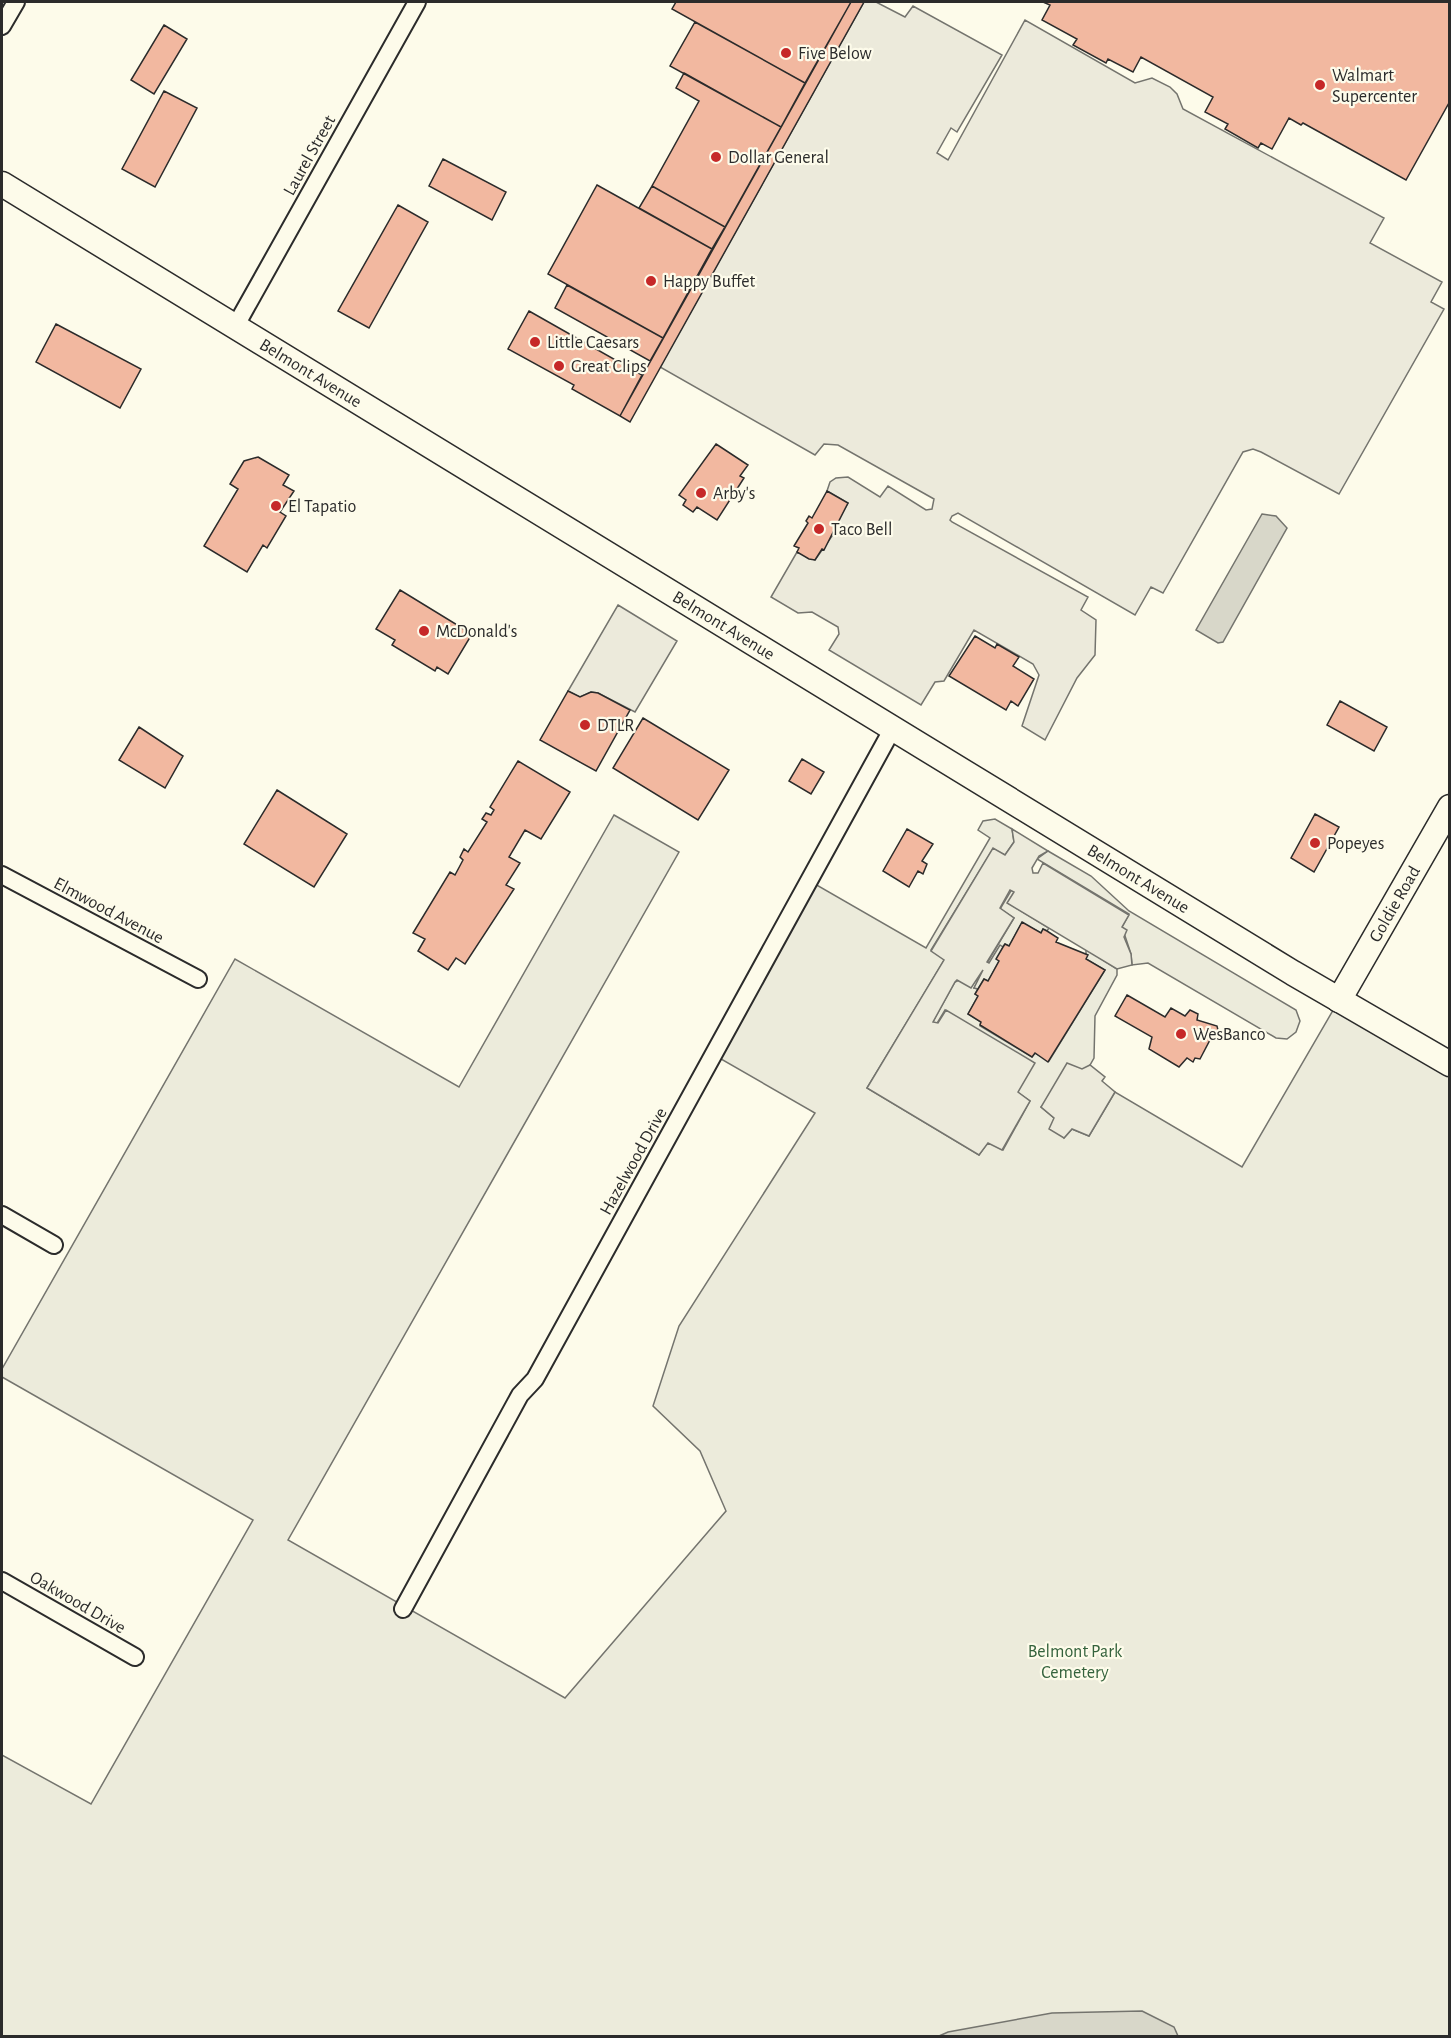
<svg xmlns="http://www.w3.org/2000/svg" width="1451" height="2038" font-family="'Alegreya Sans',sans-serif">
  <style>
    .green { fill: #ecebdb; stroke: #74746e; stroke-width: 1.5 }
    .parking { fill: #eceadb; stroke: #74746e; stroke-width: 1.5 }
    .water { fill: #d8d7c9; stroke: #74746e; stroke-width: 1.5 }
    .building { fill: #f2b8a0; stroke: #2b2b2b; stroke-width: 1.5 }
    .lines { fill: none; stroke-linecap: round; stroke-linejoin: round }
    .street-casing { stroke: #2b2b2b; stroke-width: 20 }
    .secondary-casing { stroke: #2b2b2b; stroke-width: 27 }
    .street { stroke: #fdfbea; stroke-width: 16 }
    .secondary { stroke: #fdfbea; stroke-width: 24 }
    .poi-dot { fill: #c62828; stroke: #fdfbea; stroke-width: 2 }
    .labels { text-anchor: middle; stroke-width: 4.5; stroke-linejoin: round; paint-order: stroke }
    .poi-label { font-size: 18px; fill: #2b2b2b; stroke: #fdfbea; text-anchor: start }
    .street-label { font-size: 18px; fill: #2b2b2b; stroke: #fdfbea }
    .park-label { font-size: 18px; fill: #34623c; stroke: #fdfbea }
  </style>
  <rect width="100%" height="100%" fill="#fdfbea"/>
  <path class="green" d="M614,815L679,852L288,1540L565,1698L726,1511L700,1451L653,1406L679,1326L815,1113L714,1055L815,884L926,948L990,838L978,830L983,821L995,819L1012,829L1014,842L1005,855L993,849L931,950L945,959L867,1088L979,1155L988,1142L1003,1150L1030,1101L1017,1092L945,1010L936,1025L933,1022L936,1016L955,982L983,969L984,971L974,988L978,989L975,994L978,996L968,1014L981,1022L980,1026L1032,1057L1035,1053L1049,1061L1105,970L1086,959V949L1117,969V975L1095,1016L1094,1058L1090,1065L1041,1107L1054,1118L1064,1138L1072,1129L1089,1136L1115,1092L1242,1167L1339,1000L1449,1064V2036H2V1755L91,1804L253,1520L2,1377V1369L235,959L459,1087Z
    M1048,851L1091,876L1129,911L1296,1010L1300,1021L1296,1032L1287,1039L1276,1038L1148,963L1132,965L1131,954L1122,927L1129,914L1037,859Z
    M1012,889L1014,892L1008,903L1049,928L1047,931L1043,929L1041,933L1022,923L1009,946L1005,944L989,964L987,963L1014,918L1000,909Z"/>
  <path class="parking" d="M864,2H876L905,17L913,6L1002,55L957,132L951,128L937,153L948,160L1025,20L1135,83L1152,78L1170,87L1177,94L1183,109L1384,218L1370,243L1442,282L1431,302L1444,309L1339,494L1261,452L1253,449L1243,452L1163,593L1151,587L1135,615L958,513L952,516L950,520L952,522L1088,597L1081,610L1096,620L1095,655L1077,678L1045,740L1022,726L1039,675L1033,664L974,630L944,681L935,682L921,705L829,650L839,634L838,627L812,612L798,613L771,597L797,552L815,560L832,536L830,534L848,503L827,491L830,482L836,478L848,477L880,497L888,486L926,510L932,509L934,499L838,445L824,444L815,455L660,367Z
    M618,605L677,641L635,712L598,693L591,692L580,697L568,691Z
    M1012,829L1048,851L1039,856L1032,868L1033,873H1038L1043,863L1129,915L1122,927L1127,930L1124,937L1131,954L1132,965L1117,969L1007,903L1014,892L1010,890L1000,908L1014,918L987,962L989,963L1000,945L1003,947L999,961L988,981L984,979L978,989L974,988L983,970L971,988L957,980L955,982L933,1022L938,1023L946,1010L1035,1063L1018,1092L1030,1101L1002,1150L988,1143L979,1155L867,1088L944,960L931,951L993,848L1005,855L1014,842Z
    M1067,1063L1082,1069L1090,1065L1105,1077L1102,1081L1115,1092L1089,1136L1072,1129L1064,1138L1049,1129L1054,1118L1041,1107Z"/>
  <path class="water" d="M1262,514L1276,516L1287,528L1223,642L1218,643L1196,630Z
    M1142,2011L1174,2027L1178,2036H939L948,2032L1052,2013Z"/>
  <path class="building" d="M676,2H851L805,83L672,9Z
    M851,2H864L630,422L620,416Z
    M1043,2H1450V101L1406,180L1303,123L1301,125L1289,118L1272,149L1261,143L1258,148L1225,129L1228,124L1205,112L1213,97L1141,57L1133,72L1108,59L1106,63L1073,45L1077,39L1042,20L1050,5Z
    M695,22L805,83L781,127L670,66Z
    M164,25L187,39L154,94L131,80Z
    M684,73L781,127L725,227L652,186L699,101L676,88Z
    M164,91L197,108L155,187L122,169Z
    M443,159L506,192L492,220L429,186Z
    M597,185L712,249L663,338L548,274Z
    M652,186L725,227L712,249L639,208Z
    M398,205L428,222L369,328L338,311Z
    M567,285L663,338L650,361L555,308Z
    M529,311L642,375L620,416L572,389L574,385L508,349Z
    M56,324L141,369L120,408L36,362Z
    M716,444L748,465L740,476L744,478L717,520L697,507L693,512L683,505L686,500L679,495Z
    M258,457L289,475L283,485L294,491L280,512L286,516L267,548L263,545L247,572L204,546L238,489L230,484L244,461Z
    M827,491L848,503L824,550L822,549L815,560L809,559L797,552L799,548L794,546L808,523L806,521L809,516L812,518Z
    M400,590L472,634L448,674L437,667L435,671L392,645L395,640L376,629Z
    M975,636L995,648L997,644L1019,657L1013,666L1034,679L1018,706L1011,701L1006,710L949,676Z
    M568,691L580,697L591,692L598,693L630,710L596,771L540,740Z
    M1340,701L1387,727L1374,751L1327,725Z
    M643,718L729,770L698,820L613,768Z
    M139,727L183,756L165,788L119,760Z
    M802,759L824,772L811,794L789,781Z
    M518,761L570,792L541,839L525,830L509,857L520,863L506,885L514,889L465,964L456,958L448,970L418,951L425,939L413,933L450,872L455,875L463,860L460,857L464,849L468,852L487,822L482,819L486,813L491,815L494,810L490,807Z
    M277,790L347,834L314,887L244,844Z
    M1315,814L1339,827L1314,872L1291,858Z
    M907,829L933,844L922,861L927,864L923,874L918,871L909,887L883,871Z
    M1022,922L1041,933L1043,929L1047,931L1058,938L1056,942L1088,955L1086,959L1105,970L1048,1062L1035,1053L1032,1057L980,1025L981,1022L968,1014L978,996L975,994L984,979L988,981L999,961L996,959L1003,947L1005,944L1009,946Z
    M1127,995L1165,1017L1171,1008L1185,1016L1190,1010L1198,1014L1197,1020L1217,1026L1218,1030L1210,1040L1200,1059L1195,1058L1193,1062L1187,1058L1179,1067L1149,1049L1152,1037L1115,1016Z"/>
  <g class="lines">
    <g class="street-casing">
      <path id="street" d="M2,26L16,2
        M235,327L417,2
        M2,875L198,979
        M2,1215L54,1245
        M2,1581L135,1657
        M403,1609L520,1395L535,1379L893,728"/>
    </g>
    <g class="secondary-casing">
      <g id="secondary">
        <path id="s1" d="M2,184L1293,973L1450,1064"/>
        <path id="s2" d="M1339,1000L1450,807"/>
      </g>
    </g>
    <use href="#street" class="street"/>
    <use href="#secondary" class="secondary"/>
  </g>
  <g class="poi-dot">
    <circle cx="786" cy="53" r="6"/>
    <circle cx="1320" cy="85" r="6"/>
    <circle cx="716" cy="157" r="6"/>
    <circle cx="651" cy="281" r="6"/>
    <circle cx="535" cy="342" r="6"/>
    <circle cx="559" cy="366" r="6"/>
    <circle cx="701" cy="493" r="6"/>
    <circle cx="276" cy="506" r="6"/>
    <circle cx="819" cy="529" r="6"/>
    <circle cx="424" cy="631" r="6"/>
    <circle cx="585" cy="725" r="6"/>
    <circle cx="1315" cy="843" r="6"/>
    <circle cx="1181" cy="1034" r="6"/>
  </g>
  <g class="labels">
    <g class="poi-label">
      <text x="798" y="59">Five Below</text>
      <text x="1332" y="81">Walmart<tspan x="1332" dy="21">Supercenter</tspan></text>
      <text x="728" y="163">Dollar General</text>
      <text x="663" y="287">Happy Buffet</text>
      <text x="547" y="348">Little Caesars</text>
      <text x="571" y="372">Great Clips</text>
      <text x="713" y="499">Arby's</text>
      <text x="288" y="512">El Tapatio</text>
      <text x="831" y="535">Taco Bell</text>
      <text x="436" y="637">McDonald's</text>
      <text x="597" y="731">DTLR</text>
      <text x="1327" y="849">Popeyes</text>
      <text x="1193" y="1040">WesBanco</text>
    </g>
    <g class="street-label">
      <text transform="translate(309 155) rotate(-61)" y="6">Laurel Street</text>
      <text dy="6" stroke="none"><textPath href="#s1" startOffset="362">Belmont Avenue</textPath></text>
      <text dy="6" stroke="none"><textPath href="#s1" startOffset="846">Belmont Avenue</textPath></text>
      <text dy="6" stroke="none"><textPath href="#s1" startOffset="1332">Belmont Avenue</textPath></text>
      <text dy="6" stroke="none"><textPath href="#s2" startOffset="111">Goldie Road</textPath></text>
      <text transform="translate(109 910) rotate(28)" y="6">Elmwood Avenue</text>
      <text transform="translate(633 1161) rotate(-61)" y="6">Hazelwood Drive</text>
      <text transform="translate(78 1602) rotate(30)" y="6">Oakwood Drive</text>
    </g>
    <g class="park-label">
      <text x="1075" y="1657">Belmont Park<tspan x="1075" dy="21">Cemetery</tspan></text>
    </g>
  </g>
  <rect width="1451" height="2038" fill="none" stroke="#2b2b2b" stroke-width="6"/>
</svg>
